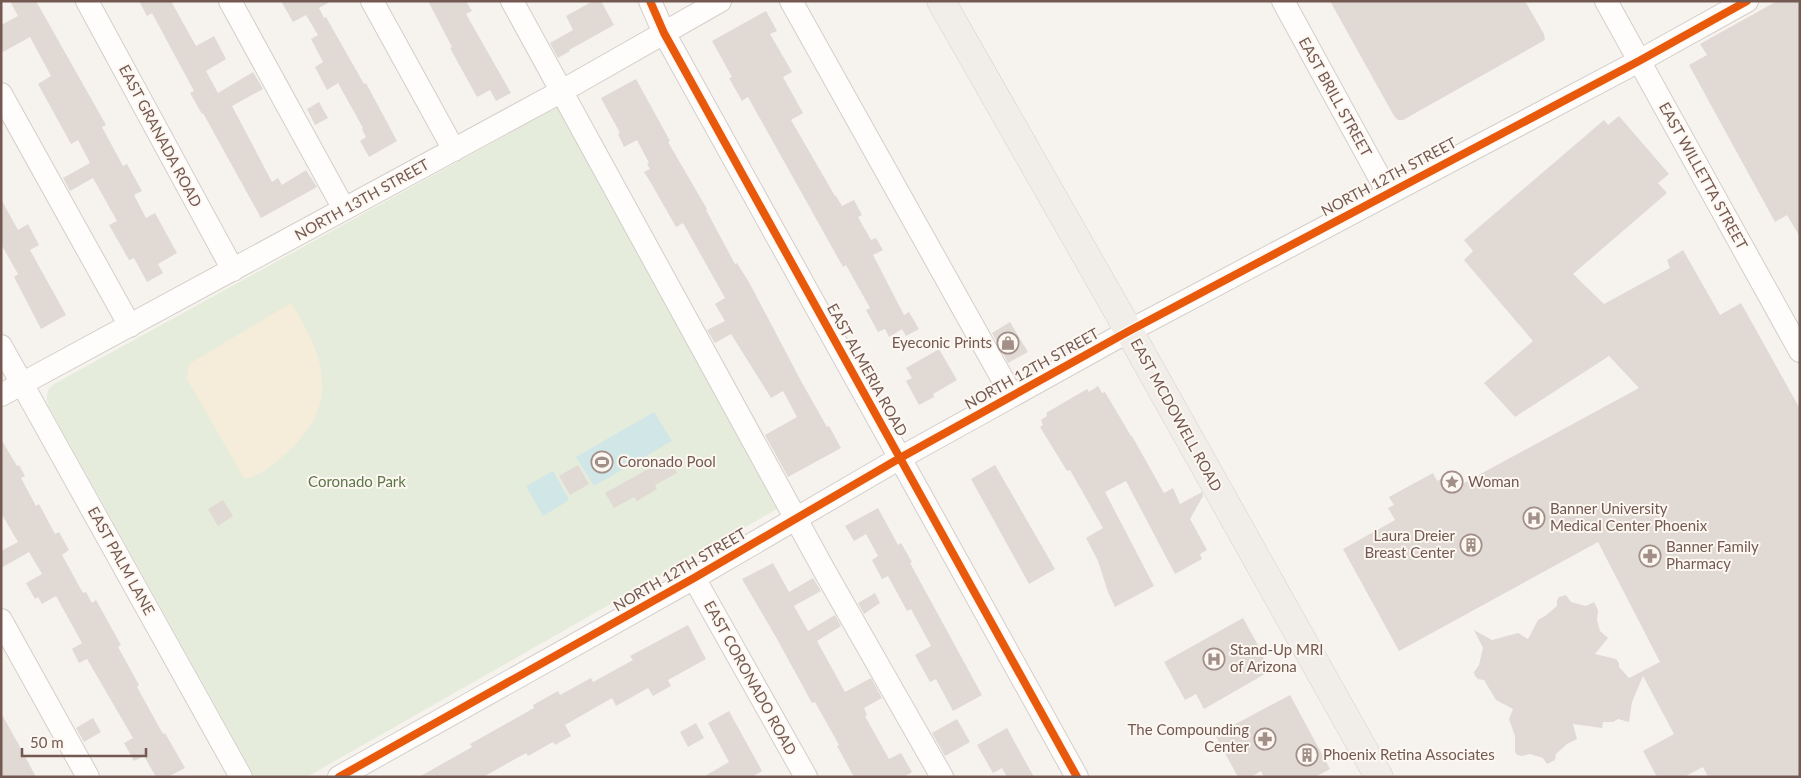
<svg xmlns="http://www.w3.org/2000/svg" width="1801" height="778" font-family="Lato,sans-serif">
  <style>
    .green { fill: #e6ecdb }
    .sand { fill: #f5ecda }
    .water { fill: #d1e6e6 }
    .building { fill: #e0d9d4 }
    .lines { fill: none; stroke-linecap: round; stroke-linejoin: round }
    .minor-casing { stroke: #d4cec9; stroke-width: 24 }
    .major-casing { stroke: #d8d0cc; stroke-width: 29 }
    .minor { stroke: #fefdfc; stroke-width: 22 }
    .major { stroke: #f1ede8; stroke-width: 28 }
    .cycleway-casing { stroke: #fdf7f1; stroke-width: 11 }
    .cycleway { stroke: #e8590c; stroke-width: 8 }
    .labels { text-anchor: middle; stroke-width: 4; stroke-linejoin: round; paint-order: stroke }
    .street-label { font-size: 15px; fill: #735951; stroke: #fdf7f1 }
    .poi-label { font-size: 15px; fill: #735951; stroke: #fdf7f1; text-anchor: start }
    .park-label { font-size: 15px; fill: #5c774a; stroke: #fdf7f1 }
  </style>
  <rect width="100%" height="100%" fill="#f6f3ee"/>
  <path class="green" d="M561,105L784,505L307,777H255L48,405C46,395 46,390 54,384Z"/>
  <path class="sand" d="M291,303C327,360 341,407 283,456C272,465 258,478 244,478L187,379L189,364Z"/>
  <path class="water" d="M654,412L672,441L594,486L576,457Z
    M553,471L569,500L543,516L526,486Z"/>
  <path class="building" d="M10,1H36L106,125L102,127L123,166L127,164L142,191L134,195L146,218L155,213L177,253L158,264L163,273L147,282L134,258L129,260L109,225L117,221L93,178L70,191L63,178L90,163L78,140L71,144L38,84L51,76L30,37L1,53V25L18,16Z
    M139,1H174L172,3L196,46L214,36L226,59L206,71L218,93L253,72L263,89L232,106L272,182L278,178L282,185L306,170L317,187L261,218L203,113L202,114L190,93L194,91L152,13L147,16Z
    M281,1H331L319,8L324,18L326,17L364,84L366,83L397,141L369,157L360,141L366,137L362,129L363,128L338,83L327,90L315,67L323,62L311,39L318,35L306,15L293,22Z
    M428,1H466L472,11L466,14L511,93L496,101L490,90L477,97L450,48L452,47Z
    M593,1H601L614,25L569,50L570,51L558,58L550,43L573,30L566,16Z
    M1330,1H1525L1544,34L1545,40L1403,120H1398L1394,116Z
    M1777,1H1800V237L1787,215L1775,222L1689,65L1707,55L1700,44Z
    M766,11L777,31L770,34L792,72L783,77L803,113L791,120L835,196H836L842,206L854,200L862,215L858,217L871,240L876,238L883,250L873,255L904,315L909,312L919,329L906,336L902,329L889,337L885,329L878,332L866,310L870,308L846,265L843,267L748,97L742,101L729,78L732,77L712,41Z
    M636,79L670,141L668,142L707,209L706,210L720,236L735,264L737,263L750,284L801,381L827,427L829,426L841,448L788,477L765,435L797,417L783,391L771,398L731,334L715,343L707,330L725,321L715,304L725,298L683,223L676,227L651,183L644,172L650,169L647,164L649,163L637,140L624,147L618,134L620,133L601,98Z
    M319,102L328,118L315,125L307,109Z
    M1619,116L1669,174L1658,183L1667,193L1573,274L1604,304L1670,268L1667,260L1683,250L1720,315L1741,303L1800,409V777H1708L1703,767L1684,777H1657L1643,751L1674,734L1643,676L1632,702L1629,722L1618,719L1613,722H1603L1602,728L1573,724L1577,739L1567,744L1556,754L1555,760L1547,764L1543,758L1530,754L1522,756L1517,755L1515,752V736L1509,719L1513,709L1496,700L1484,680L1478,679L1475,676L1474,672L1479,665L1483,648L1474,630L1492,640L1518,633L1528,639L1538,620L1545,616L1557,606V600L1559,597L1566,595L1571,602L1582,605L1586,606L1594,602L1598,610L1597,620L1600,631L1608,638L1595,654L1616,659L1619,663V667L1629,678L1660,662L1598,542L1399,651L1343,549L1395,520L1388,508L1394,505L1389,497L1433,473L1437,481L1445,477L1451,490L1639,388L1609,356L1515,417L1484,383L1533,341L1464,260L1473,251L1464,240L1604,120L1608,125Z
    M1,199L18,230L28,224L39,245L30,250L66,315L41,329L14,277L18,274L1,244Z
    M1010,322L1028,352L1008,363L992,333Z
    M939,349L957,380L933,394L934,397L919,405L906,381L912,378L906,368Z
    M1098,386L1102,393L1105,392L1131,436H1132L1164,493L1173,488L1180,504L1202,492L1203,496L1190,519L1207,550L1200,554L1202,559L1175,574L1126,481L1105,492L1154,586L1115,607L1108,592L1098,561L1086,538L1103,528L1070,470L1067,471L1040,427L1043,425L1041,420L1047,416L1046,413L1087,389L1089,392Z
    M1,439L17,466L19,465L25,476L21,478L36,506L39,504L55,534L59,532L69,550L62,555L83,593L86,592L92,603L96,600L121,645L118,647L139,685L137,687L163,734L165,733L185,768L168,777H156L144,756L134,761L124,743L133,738L87,659L79,663L72,649L82,643L56,596L42,604L38,597L35,599L26,583L42,574L29,552L1,568V551L18,542L1,513Z
    M668,458L677,473L655,485L657,489L637,501L634,497L614,508L605,493Z
    M578,465L589,484L570,495L559,476Z
    M995,465L1055,569L1029,584L971,479Z
    M223,500L233,516L218,526L208,509Z
    M878,508L898,545L901,543L912,562L910,563L982,695L953,711L936,679L930,682L915,655L931,646L911,609L907,611L888,576L882,579L872,560L878,556L866,534L854,541L845,526Z
    M773,563L789,592L813,578L821,591L794,606L808,631L835,615L841,626L817,641L845,692L871,678L882,698L864,708L867,715L865,716L889,759L901,753L912,772L904,777H854L837,746L839,745L815,702L812,703L777,639L742,579Z
    M875,593L880,603L864,614L858,603Z
    M1243,618L1264,656L1263,657L1270,671L1204,709L1196,694L1185,700L1164,662Z
    M688,625L706,659L668,680L671,686L653,696L648,688L616,706L612,698L565,725L571,736L555,745L553,742L528,756L526,753L483,777H419L472,747L470,744L534,708L533,705L558,691L560,695L591,678L593,682L633,660L630,656Z
    M1290,695L1330,769L1315,777H1264L1261,771L1251,777H1238L1215,735Z
    M729,711L762,771L752,777H703L729,762L708,723Z
    M1,713L19,745L36,777H1Z
    M93,718L101,732L84,742L76,728Z
    M957,719L970,742L945,756L932,733Z
    M696,723L704,738L688,747L680,732Z
    M1007,728L1025,761L1034,777H1007L1002,768L993,773L977,745Z"/>
  <g class="lines">
    <g class="minor-casing">
      <path id="minor" d="M87,1L233,270
        M230,1L344,209
        M372,1L454,150
        M512,1L824,570L942,777
        M650,1L664,33L1077,777
        M791,1L1012,396
        M1283,1L1388,193
        M1606,1L1800,351
        M1,94L130,326
        M1,346L241,777
        M1,395L562,91L720,1
        M694,578L806,777
        M1,620L88,777
        M339,777L694,578L900,458L1129,331L1639,61L1747,1"/>
    </g>
    <g class="major-casing">
      <path id="major" d="M941,1L1129,331L1379,777"/>
    </g>
    <use href="#minor" class="minor"/>
    <use href="#major" class="major"/>
    <g class="cycleway-casing">
      <path id="cycleway" d="M650,1L664,33L1077,777
        M339,777L694,578L900,458L1129,331L1639,61L1747,1"/>
    </g>
    <use href="#cycleway" class="cycleway"/>
  </g>
  <defs>
    <g id="shop-ring" transform="scale(1.125)"><circle r="9.5" fill="#fdf7f1" stroke="#a18f88" stroke-width="1.5"/><path d="M-5-2.5h2.3a2.7 3.5 0 0 1 5.4 0H5L5.5 6h-11ZM-1.5-2.5h3a1.5 2.3 0 0 0-3 0Z" fill="#a18f88"/></g>
    <g id="stadium-ring" transform="scale(1.125)"><circle r="9.5" fill="#fdf7f1" stroke="#a18f88" stroke-width="1.5"/><path d="M0-5a6.5 5 0 1 0 0 10a6.5 5 0 1 0 0-10ZM-3.5-1.8h7v3.6h-7Z" fill="#a18f88"/></g>
    <g id="sight-ring" transform="scale(1.125)"><circle r="9.5" fill="#fdf7f1" stroke="#a18f88" stroke-width="1.5"/><path d="M0-6L1.8-2.2L6-1.7L2.9 1.2L3.7 5.4L0 3.3L-3.7 5.4L-2.9 1.2L-6-1.7L-1.8-2.2Z" fill="#a18f88"/></g>
    <g id="hospital-ring" transform="scale(1.125)"><circle r="9.5" fill="#fdf7f1" stroke="#a18f88" stroke-width="1.5"/><path d="M-5-5h3v3.5h4V-5h3V5h-3V1.5h-4V5h-3Z" fill="#a18f88"/></g>
    <g id="building-ring" transform="scale(1.125)"><circle r="9.5" fill="#fdf7f1" stroke="#a18f88" stroke-width="1.5"/><path d="M-4-6H4V6H1V3H-1V6H-4ZM-2.5-4.3h1.7v1.8h-1.7ZM.8-4.3h1.7v1.8H.8ZM-2.5-1h1.7V.8h-1.7ZM.8-1h1.7V.8H.8Z" fill="#a18f88"/></g>
    <g id="pharmacy-ring" transform="scale(1.125)"><circle r="9.5" fill="#fdf7f1" stroke="#a18f88" stroke-width="1.5"/><path d="M-2-6h4v4h4v4h-4v4h-4v-4h-4v-4h4Z" fill="#a18f88"/></g>
  </defs>
  <g fill-rule="evenodd">
    <use href="#shop-ring" x="1008" y="343"/>
    <use href="#stadium-ring" x="602" y="462"/>
    <use href="#sight-ring" x="1452" y="482"/>
    <use href="#hospital-ring" x="1534" y="518"/>
    <use href="#building-ring" x="1471" y="545"/>
    <use href="#pharmacy-ring" x="1650" y="556"/>
    <use href="#hospital-ring" x="1214" y="659"/>
    <use href="#pharmacy-ring" x="1265" y="739"/>
    <use href="#building-ring" x="1307" y="755"/>
  </g>
  <g class="labels">
    <g class="street-label">
      <text transform="translate(1335 97) rotate(61)" y="5">EAST BRILL STREET</text>
      <text transform="translate(160 136) rotate(62)" y="5">EAST GRANADA ROAD</text>
      <text transform="translate(1703 176) rotate(61)" y="5">EAST WILLETTA STREET</text>
      <text transform="translate(1389 177) rotate(-28)" y="5">NORTH 12TH STREET</text>
      <text transform="translate(362 200) rotate(-29)" y="5">NORTH 13TH STREET</text>
      <text transform="translate(1032 369) rotate(-29)" y="5">NORTH 12TH STREET</text>
      <text transform="translate(867 370) rotate(61)" y="5">EAST ALMERIA ROAD</text>
      <text transform="translate(1176 415) rotate(61)" y="5">EAST MCDOWELL ROAD</text>
      <text transform="translate(121 561) rotate(61)" y="5">EAST PALM LANE</text>
      <text transform="translate(680 570) rotate(-30)" y="5">NORTH 12TH STREET</text>
      <text transform="translate(750 678) rotate(61)" y="5">EAST CORONADO ROAD</text>
    </g>
    <g class="poi-label">
      <text x="992" y="348" text-anchor="end">Eyeconic Prints</text>
      <text x="618" y="467">Coronado Pool</text>
      <text x="1468" y="487">Woman</text>
      <text x="1550" y="514">Banner University<tspan x="1550" dy="17">Medical Center Phoenix</tspan></text>
      <text x="1455" y="541" text-anchor="end">Laura Dreier<tspan x="1455" dy="17">Breast Center</tspan></text>
      <text x="1666" y="552">Banner Family<tspan x="1666" dy="17">Pharmacy</tspan></text>
      <text x="1230" y="655">Stand-Up MRI<tspan x="1230" dy="17">of Arizona</tspan></text>
      <text x="1249" y="735" text-anchor="end">The Compounding<tspan x="1249" dy="17">Center</tspan></text>
      <text x="1323" y="760">Phoenix Retina Associates</text>
    </g>
    <g class="park-label">
      <text x="357" y="487">Coronado Park</text>
    </g>
  </g>
  <rect width="1801" height="778" fill="none" stroke="#735951" stroke-width="5"/>
  <path d="M22 748v8h124v-8" fill="none" stroke="#735951" stroke-width="2.5"/>
  <text x="30" y="748" font-size="15" fill="#735951" stroke="#fdf7f1" stroke-width="4" paint-order="stroke">50 m</text>
</svg>
